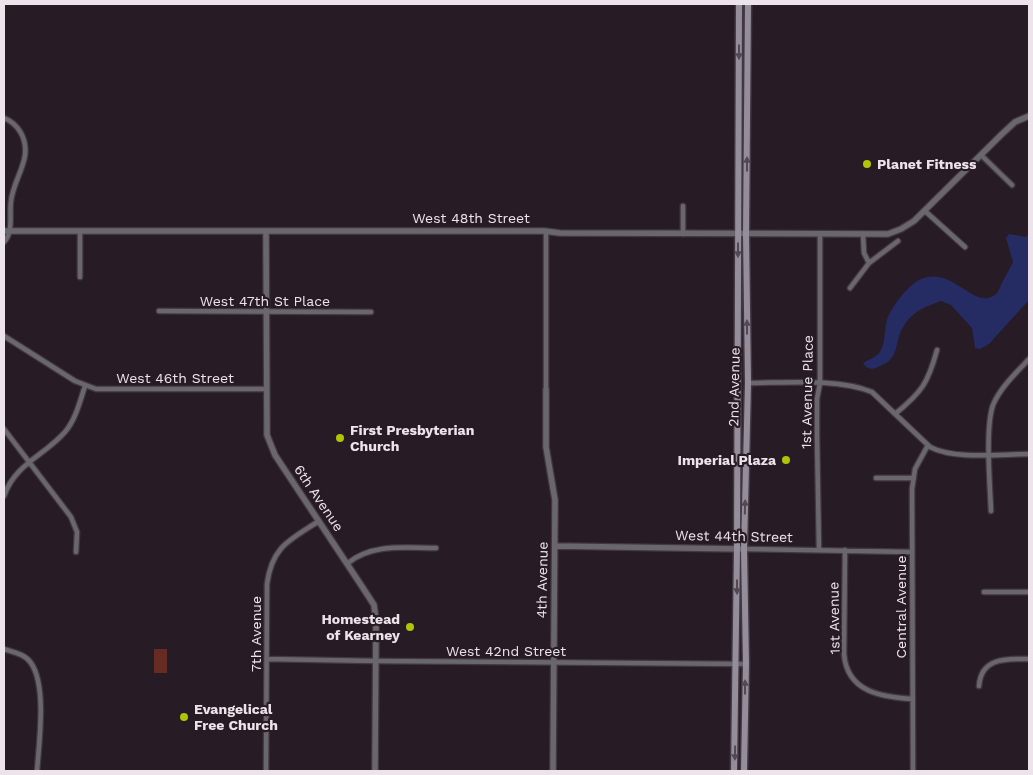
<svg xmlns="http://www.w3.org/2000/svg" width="1033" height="775" font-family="'Work Sans',sans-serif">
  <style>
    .green { fill: #662c23 }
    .water { fill: #252b63 }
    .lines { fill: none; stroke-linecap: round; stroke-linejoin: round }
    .minor-casing { stroke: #433741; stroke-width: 7 }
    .tertiary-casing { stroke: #433741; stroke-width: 8 }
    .secondary-casing { stroke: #433741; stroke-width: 9 }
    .minor { stroke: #69666d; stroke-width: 4.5 }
    .tertiary { stroke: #69666d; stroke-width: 5.5 }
    .secondary { stroke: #938e9a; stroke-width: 6 }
    .oneway { fill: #524954 }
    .poi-dot { fill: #afc506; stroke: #271b25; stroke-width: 2 }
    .labels { text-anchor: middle; stroke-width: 4.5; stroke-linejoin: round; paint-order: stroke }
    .poi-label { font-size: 14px; font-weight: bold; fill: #ede4eb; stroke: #271b25; text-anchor: start }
    .street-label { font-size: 14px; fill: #ede4eb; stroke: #271b25 }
  </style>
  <rect width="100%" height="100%" fill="#271b25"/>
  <path class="green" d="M154,649H167V673H154Z"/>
  <path class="water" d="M1029,232V300L989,344L980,349L975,348L972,328L951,305L941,301C927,306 913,311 905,324C891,345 904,360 872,369L866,367L863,363C868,360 876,357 879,353C886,344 884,330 887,320C891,307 909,284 921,279C954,265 976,314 997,293C1000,289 1001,283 1004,279C1007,273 1010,269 1013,262L1006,238L1009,234L1026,237Z"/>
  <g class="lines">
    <g class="minor-casing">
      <path id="minor" d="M4,118C12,121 17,126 21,133C34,158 14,176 11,201C9,215 14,231 4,242
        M981,155L1012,185
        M925,211L965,247
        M80,231V277
        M683,234V206
        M863,234L864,253L869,263
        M850,288L869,263L898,241
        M159,311L371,312
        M4,336L75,381L96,389H266
        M748,383C784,383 838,378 872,392L930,447C955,460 1000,454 1029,454
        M546,390V231
        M895,414C922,392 928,383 937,350
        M4,429L71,517L77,532L76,552
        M876,478H914
        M4,496C15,464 44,456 65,432C76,419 80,401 85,386
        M991,511C990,485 985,428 993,405C1000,388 1016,373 1029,359
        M744,549L912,552
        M819,550L817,436V399L820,383V234
        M845,550L844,654C847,692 881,697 913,699
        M348,563C373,543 406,548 436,548
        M984,592H1029
        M4,649C13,652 25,654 31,663C47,686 39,743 37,771
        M267,659L376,661L746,664
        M979,686C981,657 1007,659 1029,659
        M266,771L267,584C272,546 290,540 319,521
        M913,771L912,489L915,469L928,445"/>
    </g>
    <g class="tertiary-casing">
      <path id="tertiary" d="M4,231H544L560,233L888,234L901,229L914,221L1002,134L1015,122L1029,116
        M266,231L267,435L275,455L363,588L374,605L376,621L375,771
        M546,390V447L555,500L553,771
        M555,546L742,549"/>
    </g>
    <g class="secondary-casing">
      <path id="secondary" d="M734,771L737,549L739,4
        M744,771L746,664L744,549L748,383L746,234L748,4"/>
    </g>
    <use href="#minor" class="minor"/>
    <use href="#tertiary" class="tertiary"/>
    <use href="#secondary" class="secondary"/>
  </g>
  <defs><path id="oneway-solid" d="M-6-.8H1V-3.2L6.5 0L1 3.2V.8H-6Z" transform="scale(1.25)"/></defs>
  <g class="oneway">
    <use href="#oneway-solid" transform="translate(739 52) rotate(90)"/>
    <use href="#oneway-solid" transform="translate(747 164) rotate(-90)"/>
    <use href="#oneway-solid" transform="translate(738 250) rotate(90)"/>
    <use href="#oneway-solid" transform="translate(747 327) rotate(-90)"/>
    <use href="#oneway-solid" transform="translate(745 507) rotate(-89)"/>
    <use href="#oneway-solid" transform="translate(737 587) rotate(90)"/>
    <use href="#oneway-solid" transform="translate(745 687) rotate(-90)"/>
    <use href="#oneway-solid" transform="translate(735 753) rotate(91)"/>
  </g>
  <g class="poi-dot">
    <circle cx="867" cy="164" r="5"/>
    <circle cx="340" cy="438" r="5"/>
    <circle cx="786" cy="460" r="5"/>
    <circle cx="410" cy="627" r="5"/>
    <circle cx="184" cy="717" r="5"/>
  </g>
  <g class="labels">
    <g class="poi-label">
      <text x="877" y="169">Planet Fitness</text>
      <text x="350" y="435">First Presbyterian<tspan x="350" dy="16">Church</tspan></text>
      <text x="776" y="465" text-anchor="end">Imperial Plaza</text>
      <text x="400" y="624" text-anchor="end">Homestead<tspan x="400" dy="16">of Kearney</tspan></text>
      <text x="194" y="714">Evangelical<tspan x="194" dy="16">Free Church</tspan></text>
    </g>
    <g class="street-label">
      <text x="471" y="223">West 48th Street</text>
      <text x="265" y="306">West 47th St Place</text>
      <text x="175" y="383">West 46th Street</text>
      <text transform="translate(734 387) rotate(-89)" y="5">2nd Avenue</text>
      <text transform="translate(807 392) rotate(-89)" y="5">1st Avenue Place</text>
      <text transform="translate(319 498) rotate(56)" y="5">6th Avenue</text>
      <text transform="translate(734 536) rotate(1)" y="5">West 44th Street</text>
      <text transform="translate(542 580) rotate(-89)" y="5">4th Avenue</text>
      <text transform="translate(901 607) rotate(-90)" y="5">Central Avenue</text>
      <text transform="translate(834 618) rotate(-91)" y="5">1st Avenue</text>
      <text transform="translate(256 634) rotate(-90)" y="5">7th Avenue</text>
      <text x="506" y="656">West 42nd Street</text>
    </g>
  </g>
  <rect width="1033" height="775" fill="none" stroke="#ede4eb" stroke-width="10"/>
</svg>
